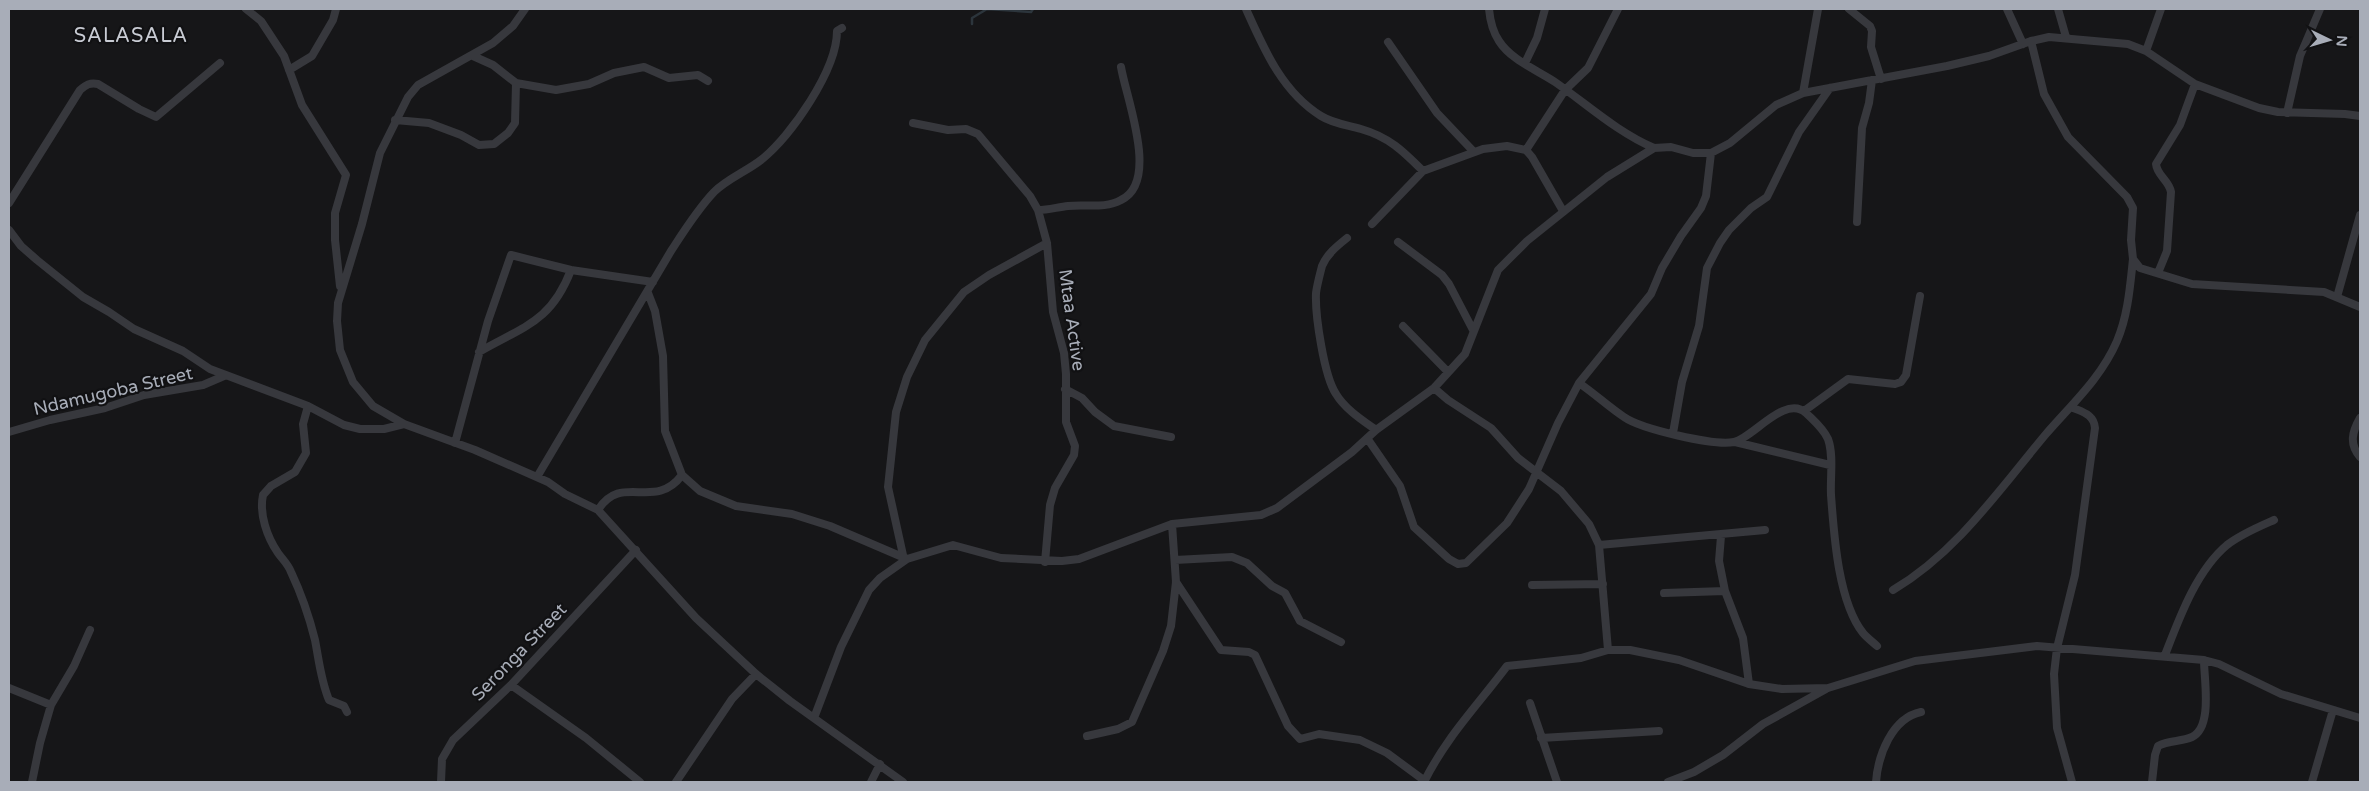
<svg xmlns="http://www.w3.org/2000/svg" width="2369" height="791" font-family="'Varela Round',sans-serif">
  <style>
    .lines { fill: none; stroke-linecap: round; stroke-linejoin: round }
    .stream { stroke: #2c353c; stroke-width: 2.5 }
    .street { stroke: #37383d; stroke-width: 8 }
    .labels { text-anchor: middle; stroke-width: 4.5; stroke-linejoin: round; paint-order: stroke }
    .street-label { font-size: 18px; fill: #a8adb8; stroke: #111113 }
    .quarter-label { font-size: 20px; letter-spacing: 1px; fill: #c9ccd4; stroke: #111113 }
  </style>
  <rect width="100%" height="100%" fill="#161618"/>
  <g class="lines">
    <path class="stream" d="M972,24V18L987,9L1031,12L1033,9"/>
    <path class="street" d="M246,9L261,21L284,56L302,105L346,175L335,213V240L340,286
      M525,9L513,26L493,43L418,85L408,97L380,153L362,224L338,303L337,321L340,350L353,382L373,406L404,424L475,450L548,482L565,494L598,510L696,618L756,674L790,701L903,782
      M1246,9C1264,49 1282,92 1321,116C1334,124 1348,125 1361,129C1389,137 1403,151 1423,171
      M1489,9C1490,20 1493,32 1499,41C1511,60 1537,70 1555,82C1588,105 1617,132 1654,148
      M1849,9L1870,26L1872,31L1871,47L1881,79
      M2007,9L2023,44
      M2058,9L2066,37
      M2031,41L2044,94L2068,137L2127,197L2133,208L2131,240L2133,259L2140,268L2192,284L2324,292L2360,307
      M1388,42L1437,113L1474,152
      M2146,51L2161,9
      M473,56L493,65L516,83L556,90L589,84L614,73L644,67L669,78L698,75L708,81
      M1525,63L1537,38L1545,9
      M289,70L312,56L333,20L336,9
      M1803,93L1818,9
      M2287,113L2300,56L2320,9
      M395,120L429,123L461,135L479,145L494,144L508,133L515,123L516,83
      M913,123L948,130L966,129L978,134L1030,196L1038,210L1047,243L1053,312L1064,353L1066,374V422L1075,446L1074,455L1055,488L1050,505L1045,562
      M1526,150L1565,90L1588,68L1618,9
      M9,203L80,90C86,85 90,82 98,84L139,109L156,117L220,63
      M1038,210C1048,210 1058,207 1068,206C1086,204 1105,209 1121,200C1160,182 1126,98 1121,67
      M1857,222L1862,128L1869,103L1872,80
      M1372,224L1423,171L1483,149L1507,146L1526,150L1532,157L1563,211
      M9,230L21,246L37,260L83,297L109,312L134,329L183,351L210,369L308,406L344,425L360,429H384L404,424
      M1347,238C1337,246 1327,254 1322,266C1320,274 1317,285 1316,293C1315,315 1324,376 1336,394C1345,409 1362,420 1376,430
      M1398,242L1442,275L1449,284L1473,330
      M2158,273L2167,251L2171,192C2169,180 2157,176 2156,164L2180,125L2195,84
      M648,293L655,311L663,356L665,431L682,475L700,491L736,506L792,514L830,526L907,559
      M2337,297L2360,215
      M1403,326L1448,372
      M479,352C524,326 551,322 571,270
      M1579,383C1595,394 1609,407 1624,417C1641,429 1714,446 1734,442C1753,438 1785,394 1806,413C1814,421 1823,428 1828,439C1834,455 1830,478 1831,495C1834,535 1838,601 1863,633C1867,638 1873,642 1877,646
      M1434,388L1448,400L1491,428L1518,458L1561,491L1589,524L1599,545L1608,650
      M1065,389L1082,398L1095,412L1114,426L1171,437
      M308,406L303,424L306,453L295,472L271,486L263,495C259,514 267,537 278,553C283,560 288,564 291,572C300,591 310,620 315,640C319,661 321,681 329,700L344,706L347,712
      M2071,407C2082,412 2094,414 2095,428L2075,575L2057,648L2054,674L2057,728L2072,782
      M1804,411L1848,379L1895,384L1901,382L1906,375L1920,296
      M2360,418C2352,432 2349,444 2360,457
      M9,432L50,420L105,408L144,395L203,385L224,376
      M1673,433L1682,382L1699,326L1707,268L1720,243L1729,230L1751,208L1767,197L1799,132L1830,88
      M1367,438L1400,486L1414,527L1449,559L1458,564L1466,563L1507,523L1529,489L1558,423L1579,383L1651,294L1662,268L1681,236L1701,208L1706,196L1711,153
      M1735,442L1830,465
      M455,443L488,321L511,255L571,270L653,282
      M537,477L671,251C684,231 697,210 714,192C727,179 747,171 761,160C791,136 837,70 837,31L842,28
      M598,510C622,472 654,512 682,475
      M1721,536L1719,561L1725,591L1743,638L1749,684
      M1599,545L1765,530
      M903,555L888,487L896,412L907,377L925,340L964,292L989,275L1047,243
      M1175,560L1232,557L1247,563L1272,586L1285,593L1300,621L1341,642
      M1176,582L1221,650L1249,652L1255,655L1288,726L1300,739L1319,734L1360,740L1387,753L1425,781
      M1532,585L1603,584
      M1893,590C1957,552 1999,490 2046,434C2072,404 2101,378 2117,341C2128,315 2130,287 2133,259
      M1664,593L1725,591
      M2165,655C2179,619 2196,571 2227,545C2241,534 2258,527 2274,520
      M511,685L586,738L640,782
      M9,688L51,705
      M1530,703L1557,782
      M814,718L841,647L869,590L880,578L907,559L953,545L1001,558L1062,561L1079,559L1172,524L1261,515L1277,508L1352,452L1376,430L1434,388L1465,354L1498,270L1527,241L1607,177L1654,148L1671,147L1693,153H1711L1730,143L1776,105L1803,93L1947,66L1989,56L2031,41L2049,37L2128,44L2146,51L2195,84L2259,108L2278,112L2345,114L2360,116
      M1087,736L1118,729L1132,722L1163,651L1171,626L1176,582L1172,524
      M1541,738L1659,731
      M32,782L40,743L51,705L74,666L90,630
      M441,782L442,759L453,740L511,685L636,550
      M676,782L732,699L756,674
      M871,782L880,764
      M1424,782C1447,736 1477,706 1507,666L1581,658L1608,650H1630L1679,660L1749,684L1782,689L1828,688L1915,661L2037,646L2204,660L2219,664L2281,694L2360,718
      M1668,782L1694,772L1723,755L1763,724L1826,689
      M1876,782C1878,755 1892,718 1921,712
      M2152,782L2155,755L2158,746C2169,740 2181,742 2192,737C2213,727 2204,680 2204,660
      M2312,782L2333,710"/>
  </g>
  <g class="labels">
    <g class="street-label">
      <text transform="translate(1072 320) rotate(82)" y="6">Mtaa Active</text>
      <text transform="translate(113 391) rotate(-13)" y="6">Ndamugoba Street</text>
      <text transform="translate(519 652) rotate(-46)" y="6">Seronga Street</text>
    </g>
    <g class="quarter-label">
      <text x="131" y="42">SALASALA</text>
    </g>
  </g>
  <rect width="2369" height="791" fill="none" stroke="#a8adb8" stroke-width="20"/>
  <g transform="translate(2329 40) rotate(95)" stroke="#111113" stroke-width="4" paint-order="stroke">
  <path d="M0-4L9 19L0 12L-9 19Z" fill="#a8adb8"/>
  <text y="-8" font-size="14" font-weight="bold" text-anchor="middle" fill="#a8adb8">N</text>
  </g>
</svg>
